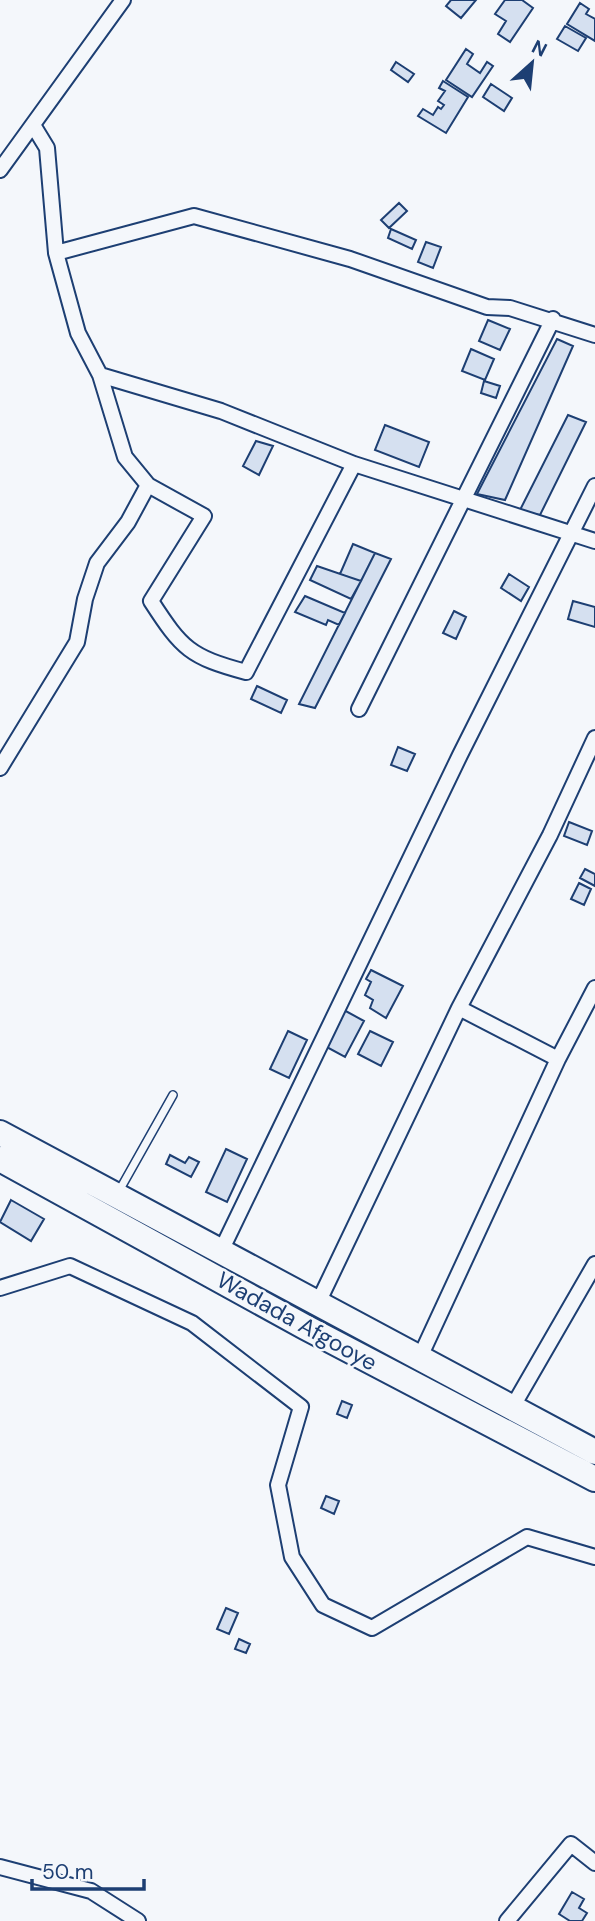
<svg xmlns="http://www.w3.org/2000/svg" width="595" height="1921" font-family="'DM Sans',sans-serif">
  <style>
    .building { fill: #d5e0f0; stroke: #1d3f73; stroke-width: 2 }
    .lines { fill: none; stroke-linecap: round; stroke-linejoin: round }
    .lane-casing { stroke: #1d3f73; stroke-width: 10 }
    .street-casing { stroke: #1d3f73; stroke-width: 18 }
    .highway-casing { stroke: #1d3f73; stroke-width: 28 }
    .lane { stroke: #f4f7fb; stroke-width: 7 }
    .street { stroke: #f4f7fb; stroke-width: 14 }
    .highway { stroke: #f4f7fb; stroke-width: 24 }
    .labels { text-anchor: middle; stroke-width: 5; stroke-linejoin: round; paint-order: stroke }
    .street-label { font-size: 23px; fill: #1d3f73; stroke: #f4f7fb }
  </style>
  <rect width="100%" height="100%" fill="#f4f7fb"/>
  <path class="building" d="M451,0H476L461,18L446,6Z
    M505,0H522L533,8L510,42L498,34L506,21L495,14Z
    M580,3L589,9L586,14L595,19V41L567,24Z
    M565,26L586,38L578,51L557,39Z
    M466,49L473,54L467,64L480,73L487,62L493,66L472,97L446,80Z
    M396,62L414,74L408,82L391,70Z
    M443,81L468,97L446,133L418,116L423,109L433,115L438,107L441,109L444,105L438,101L445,91L439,88Z
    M491,84L512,98L504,111L483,97Z
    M399,203L407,211L389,228L381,220Z
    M391,229L416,240L412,249L388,238Z
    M426,242L441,247L433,268L418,262Z
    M488,320L510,329L500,350L479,341Z
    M557,339L573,346L505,500L477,494Z
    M471,349L494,359L485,380L462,371Z
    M484,381L500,386L496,398L481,393Z
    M568,415L586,422L540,515L519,512Z
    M385,425L429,442L419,467L375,450Z
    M256,441L273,446L259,475L243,466Z
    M353,544L375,553L361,581L340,574Z
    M375,553L391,559L315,708L299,704Z
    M317,566L361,581L351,599L310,580Z
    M509,574L529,587L521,601L501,588Z
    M305,596L345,613L339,625L328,620L326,625L295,612Z
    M573,601L595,607V627L568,619Z
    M454,611L466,617L456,639L443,633Z
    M257,686L287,700L281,713L251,699Z
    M398,747L415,754L407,771L391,765Z
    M569,822L592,831L587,845L564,836Z
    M585,869L595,874V886L580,878Z
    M579,883L591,889L584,905L571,899Z
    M371,970L403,986L386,1018L370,1008L373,1000L365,995L371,982L366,979Z
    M342,1009L364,1021L345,1057L323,1045Z
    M288,1031L307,1040L289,1078L270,1069Z
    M370,1031L393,1042L381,1066L358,1054Z
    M226,1149L247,1159L227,1202L206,1192Z
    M170,1155L185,1163L189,1157L199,1162L191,1177L166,1164Z
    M11,1200L44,1219L31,1241L0,1222Z
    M342,1401L352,1405L347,1418L337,1414Z
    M326,1496L339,1501L334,1514L321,1508Z
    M226,1608L238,1613L229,1634L217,1629Z
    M239,1639L250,1644L246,1653L235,1649Z
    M572,1892L584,1899L579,1908L587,1913L582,1921H570L559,1914Z"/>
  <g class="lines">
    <g class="lane-casing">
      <path id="lane" d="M119,1191L173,1095"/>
    </g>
    <g class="street-casing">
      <path id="street" d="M33,125L47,148L56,253L78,333L100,375L125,457L148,485L204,516L151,601C182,649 190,657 246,672L354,464
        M0,170L123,0
        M56,253L194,216L350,259L487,307L510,308L595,335
        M100,375L221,411L354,464L595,541
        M359,709L553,319
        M0,768L77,642L85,599L97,563L128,522L148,485
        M459,1008L558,1059
        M221,1251L460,755L595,486
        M0,1288L70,1266L192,1323L301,1407L278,1485L292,1557L323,1605L372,1628L527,1537L595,1557
        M317,1305L459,1008L550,835L595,738
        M420,1357L558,1059L595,988
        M513,1406L595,1264
        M0,1867L91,1891L138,1921
        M507,1921L571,1844L595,1863"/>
    </g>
    <g class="highway-casing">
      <path id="highway" d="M0,1133L595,1452
        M0,1159L305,1327L595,1479"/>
    </g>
    <use href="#lane" class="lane"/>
    <use href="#street" class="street"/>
    <use href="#highway" class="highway"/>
  </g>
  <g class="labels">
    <g class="street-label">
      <text transform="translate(297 1321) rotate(29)" y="8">Wadada Afgooye</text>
    </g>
  </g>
  <g transform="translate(532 63) rotate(27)" stroke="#f4f7fb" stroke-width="5" paint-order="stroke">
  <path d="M0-5L12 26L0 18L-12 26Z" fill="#1d3f73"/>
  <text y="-10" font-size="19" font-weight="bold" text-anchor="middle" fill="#1d3f73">N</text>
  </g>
  <path d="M32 1879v10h112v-10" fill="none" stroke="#1d3f73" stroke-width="3.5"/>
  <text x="42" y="1879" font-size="21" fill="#1d3f73" stroke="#f4f7fb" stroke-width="5" paint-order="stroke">50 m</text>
</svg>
